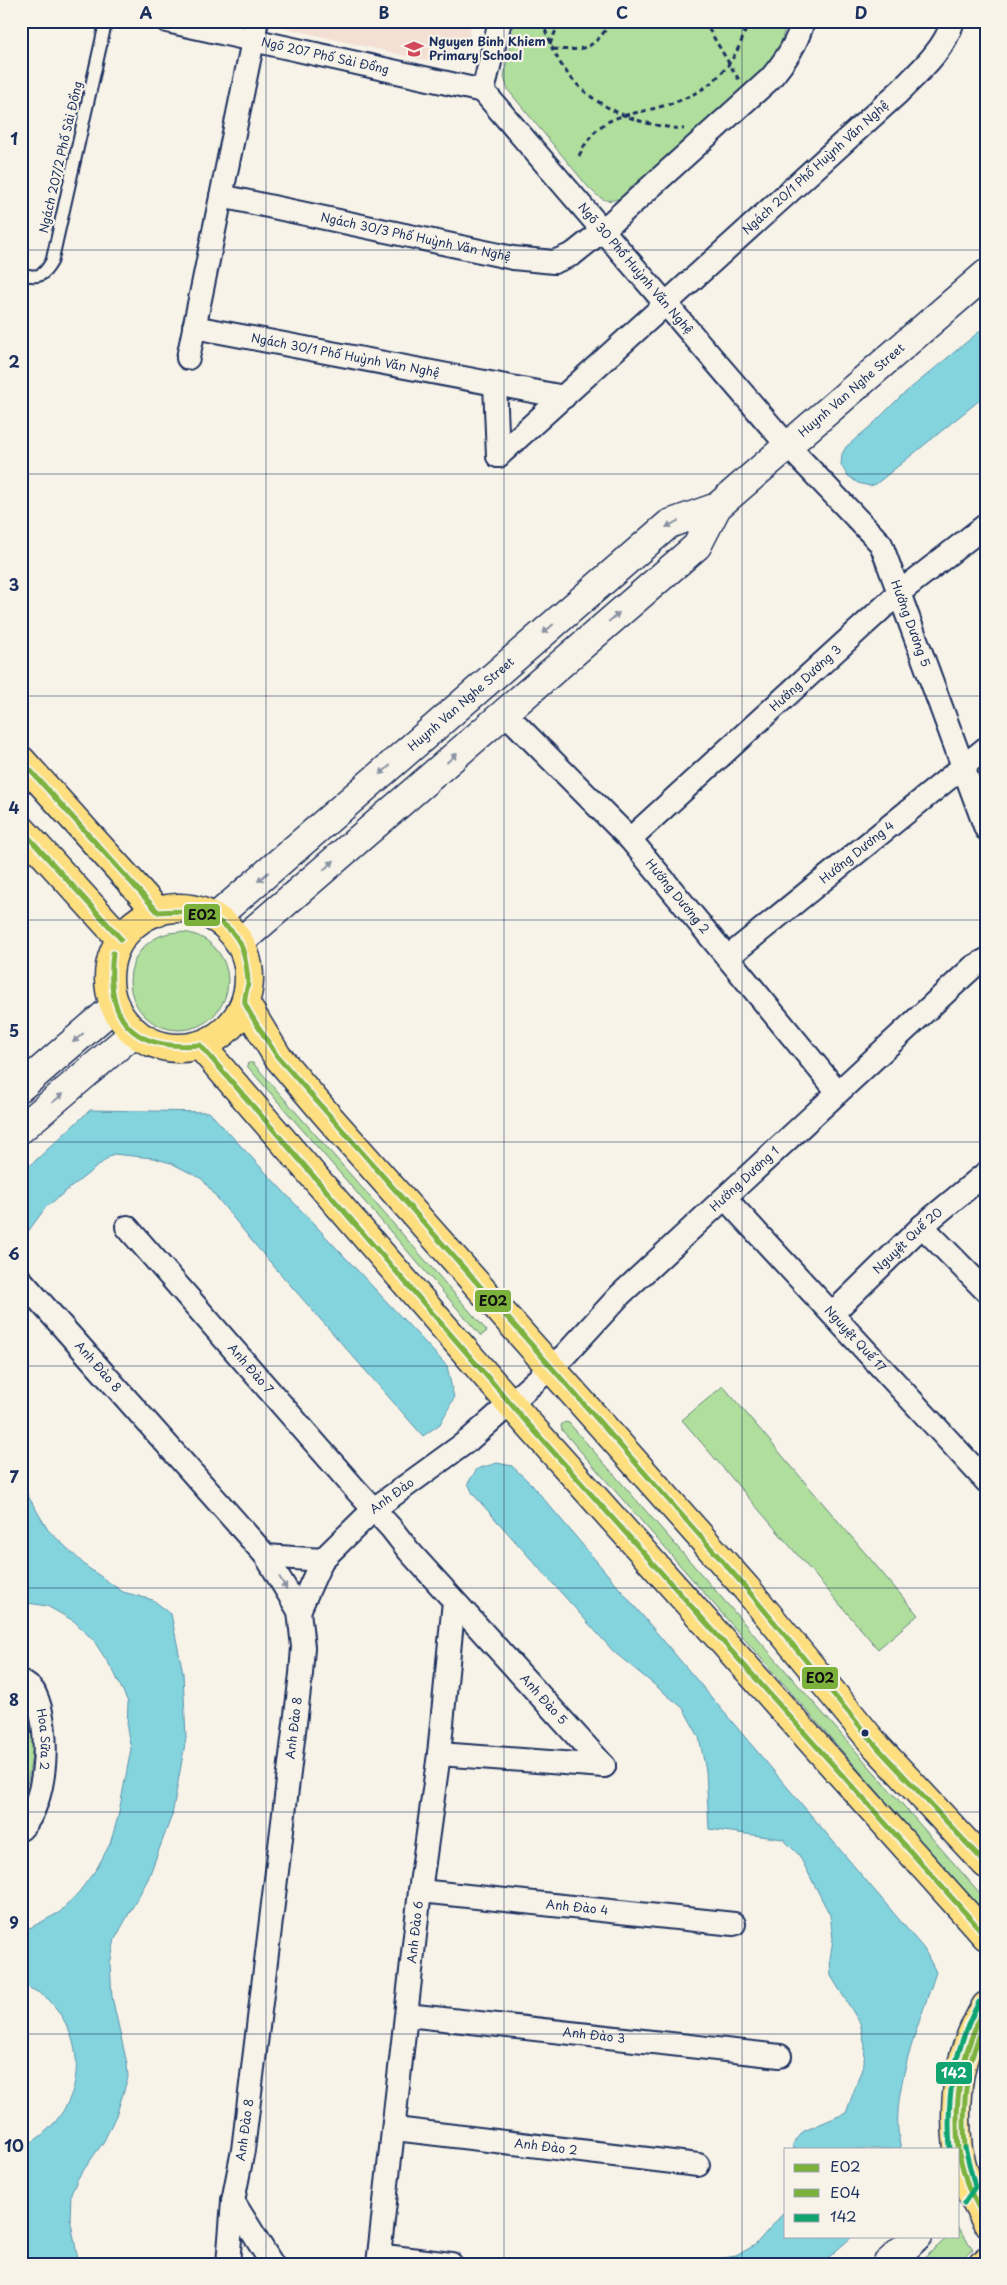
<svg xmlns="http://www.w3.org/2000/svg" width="1007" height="2285" font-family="'Playpen Sans',sans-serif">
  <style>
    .built { fill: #f3dfd3 }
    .green { fill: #b0de9c; stroke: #66867d }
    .water { fill: #84d4de; stroke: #5a92ab }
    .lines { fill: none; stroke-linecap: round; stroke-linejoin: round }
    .lane-casing { stroke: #1b2f5e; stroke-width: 15 }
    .street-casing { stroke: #1b2f5e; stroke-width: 26 }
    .secondary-casing { stroke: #1b2f5e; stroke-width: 31 }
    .primary-casing { stroke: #1b2f5e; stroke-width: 31 }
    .path { stroke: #1b2f5e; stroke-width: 3; stroke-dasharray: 5 4; stroke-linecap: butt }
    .lane { stroke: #f7f3e8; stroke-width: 11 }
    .street { stroke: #f7f3e8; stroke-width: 22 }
    .secondary { stroke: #f7f3e8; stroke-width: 28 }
    .primary { stroke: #fedf80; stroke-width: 28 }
    .bus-1-casing { stroke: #f7f3e8; stroke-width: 9 }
    .bus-2-casing { stroke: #f7f3e8; stroke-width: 9 }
    .bus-3-casing { stroke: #f7f3e8; stroke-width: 9 }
    .bus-1 { stroke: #7cb23c; stroke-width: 5 }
    .bus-2 { stroke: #7cb23c; stroke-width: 5 }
    .bus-3 { stroke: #11a471; stroke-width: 5 }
    .oneway { fill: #8991a3 }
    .grid { fill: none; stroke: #1b2f5e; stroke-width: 1; stroke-opacity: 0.55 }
    .bus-dot { fill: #1b2f5e; stroke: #f7f3e8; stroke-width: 2 }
    .labels { text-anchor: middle; stroke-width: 4.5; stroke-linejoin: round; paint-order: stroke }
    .poi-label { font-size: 12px; font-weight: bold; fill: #1b2f5e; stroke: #f7f3e8; text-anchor: start }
    .street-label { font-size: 12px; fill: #1b2f5e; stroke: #f7f3e8 }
    .line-badge { stroke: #f7f3e8; stroke-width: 2 }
    .badge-label { font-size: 14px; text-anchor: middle; font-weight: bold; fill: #fff }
    .pale-badge-label { font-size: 14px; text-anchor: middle; font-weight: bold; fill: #111 }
    .neatline { fill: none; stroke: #1b2f5e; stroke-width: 2 }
    .grid-label { font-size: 16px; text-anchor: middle; font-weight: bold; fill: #1b2f5e }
  </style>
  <rect width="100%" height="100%" fill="#f7f3e8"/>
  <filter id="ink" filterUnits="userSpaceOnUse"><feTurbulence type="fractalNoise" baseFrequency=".02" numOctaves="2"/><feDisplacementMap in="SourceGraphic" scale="10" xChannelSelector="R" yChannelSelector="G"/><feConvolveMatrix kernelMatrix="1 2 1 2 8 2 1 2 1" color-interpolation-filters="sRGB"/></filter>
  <g filter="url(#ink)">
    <path class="built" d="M279,21H472L469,36L433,62L285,28Z"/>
    <path class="green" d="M514,21H787L779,50L771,63L750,85L623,197C606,204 602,200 589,188L508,90L504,77Z
      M130 981a49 49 0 1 1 98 0a49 49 0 1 1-98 0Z
      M248,1063H253L487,1331L481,1336L247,1066Z
      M723,1386L918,1615L878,1649L682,1420Z
      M565,1422L569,1423L986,1900V1916L562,1430L561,1425Z
      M21,1705C27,1709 32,1718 33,1725C36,1744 26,1792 21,1811Z
      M958,2228L973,2249L957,2264H918L949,2236H958Z"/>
    <path class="water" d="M986,326V395L876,484L870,486L858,483L847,475L841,465L842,454L846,447L873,424L900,397Z
      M90,1110L209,1112L447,1366L454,1398L440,1424L423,1436L256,1246L202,1179L171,1163L153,1158L113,1154L46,1207L21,1241V1174Z
      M497,1463L512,1466L532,1485L924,1949L936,1972C920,2022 887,2098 901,2149H794L793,2144L804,2131L846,2113L864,2063L865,2046L860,2023L831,1976L830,1959L833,1939L830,1915L799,1855L783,1839L709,1829L706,1771L699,1737L683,1708L614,1652L473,1494L468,1483L477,1469Z
      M21,1479L28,1496L48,1530L87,1567L123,1592L153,1600L171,1614L183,1673L186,1738L172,1815L148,1879L115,1939L110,1964L112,1997L127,2064L128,2077L117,2113L104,2141L78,2178L71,2194L70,2218L79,2264H25L21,2253V2147C35,2142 45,2133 55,2122C86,2085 82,2038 51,2002C44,1994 31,1989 21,1984V1930L32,1927L60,1912L79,1892L97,1868L110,1844L118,1817L131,1749L127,1729L128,1702L114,1672L94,1641L74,1621L47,1606L21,1602Z
      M786,2210V2236H853L821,2264H682L736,2256L755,2245Z"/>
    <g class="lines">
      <g class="lane-casing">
        <path id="lane" d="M21,274C39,278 43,277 52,261L106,21"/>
      </g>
      <g class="street-casing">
        <g id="street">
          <path id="s1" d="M167,21L483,91"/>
          <path id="s2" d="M483,91L787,445L881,544L986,829"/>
          <path d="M483,91L500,21"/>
          <path id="s3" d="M221,196L513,258L554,262L573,254L603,230L770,79C785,61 797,44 803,21"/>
          <path id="s4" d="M194,327L564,397"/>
          <path d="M188,358L257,21"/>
          <path d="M495,384L498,456"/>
          <path id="s5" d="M498,456L899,92C919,72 945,49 953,21"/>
          <path id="s6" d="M505,713L630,839L838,1092"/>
          <path id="s7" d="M630,839L900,592L986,525"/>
          <path id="s8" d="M728,957L986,748"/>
          <path id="s9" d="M725,1198L986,1481"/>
          <path d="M922,1226L986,1291"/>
          <path id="s10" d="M127,1227L356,1490L391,1528L409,1551L604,1766"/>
          <path id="s11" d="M21,1280L266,1556L299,1611L303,1647L301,1674L243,2150L233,2201L228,2264"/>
          <path id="s12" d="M833,1313L922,1226L986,1173"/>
          <path d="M266,1556L322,1560"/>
          <path id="s13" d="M299,1611L322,1560L374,1509L469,1440L565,1355L620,1295L973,967L986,960"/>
          <path id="s14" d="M21,1681C26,1685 33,1688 35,1694C51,1727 48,1803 21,1829"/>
          <path d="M439,1754L604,1766"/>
          <path id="s15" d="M420,1891L734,1924"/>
          <path id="s16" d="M407,2015L780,2056"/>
          <path id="s17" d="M395,2129L698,2165"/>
          <path d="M233,2201L272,2264"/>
          <path id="s18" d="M378,2264L420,1891L439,1754L454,1601"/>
          <path d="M384,2264L393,2257L451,2264"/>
        </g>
      </g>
      <g class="secondary-casing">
        <g id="secondary">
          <path id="s19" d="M215,918L669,524L717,507"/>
          <path id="s20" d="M239,943L697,546L717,507L986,274"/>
          <path d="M21,1087L115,1006"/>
          <path d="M21,1129L135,1032"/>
          <path d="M887,2264L918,2236"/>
        </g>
      </g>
      <g class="primary-casing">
        <path id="primary" d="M21,760L158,912
          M21,829L121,939
          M109 978a70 70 0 1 1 140 0a70 70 0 1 1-140 0Z
          M245,1003L277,1056L327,1115L746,1588L877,1747L986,1864
          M200,1045L523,1418L986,1936
          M958,2149C952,2097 959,2051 986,2006
          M958,2150L968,2187L986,2221
          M983,2264L986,2261"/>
      </g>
      <path class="path" d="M543,21C559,90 617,124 684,129
        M704,21L739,80
        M550,44L560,21
        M553,49C584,51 595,49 611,21
        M579,156C600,112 623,118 663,106C709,93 736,68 748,21"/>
      <use href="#lane" class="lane"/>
      <use href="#street" class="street"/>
      <use href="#secondary" class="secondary"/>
      <use href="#primary" class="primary"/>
      <g class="bus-1-casing">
        <path id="bus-1" d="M21,760L158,912C197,908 241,918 246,965C247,971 248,978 248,984C247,989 244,998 245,1003C247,1011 271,1046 277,1056L746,1588L877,1747L986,1864
          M21,829L121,939
          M113,953C105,1020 132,1051 200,1045L523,1418L986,1936
          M958,2149C954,2097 961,2052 986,2006
          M958,2151L968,2187L986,2221"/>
      </g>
      <g class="bus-2-casing">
        <path id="bus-2" d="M965,2148C962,2105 965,2061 986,2022"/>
      </g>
      <g class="bus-3-casing">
        <path id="bus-3" d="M950,2149C946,2096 954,2049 979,2002
          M964,2203L975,2187L965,2148"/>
      </g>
      <use href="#bus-1" class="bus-1"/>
      <use href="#bus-2" class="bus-2"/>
      <use href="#bus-3" class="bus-3"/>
    </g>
    <defs><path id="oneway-solid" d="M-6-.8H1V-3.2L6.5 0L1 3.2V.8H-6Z" transform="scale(1.25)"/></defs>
    <g class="oneway">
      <use href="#oneway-solid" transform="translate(672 524) rotate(152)"/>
      <use href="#oneway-solid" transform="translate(614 617) rotate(-41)"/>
      <use href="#oneway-solid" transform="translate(548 629) rotate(139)"/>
      <use href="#oneway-solid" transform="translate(452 758) rotate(-41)"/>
      <use href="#oneway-solid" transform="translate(385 770) rotate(139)"/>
      <use href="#oneway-solid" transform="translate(329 865) rotate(-41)"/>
      <use href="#oneway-solid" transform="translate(263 877) rotate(139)"/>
      <use href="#oneway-solid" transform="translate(78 1038) rotate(139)"/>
      <use href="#oneway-solid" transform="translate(58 1098) rotate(-40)"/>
      <use href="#oneway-solid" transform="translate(283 1583) rotate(59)"/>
    </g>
  </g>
  <path class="grid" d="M266,21V2264M504,21V2264M742,21V2264M21,250H986M21,474H986M21,696H986M21,920H986M21,1142H986M21,1366H986M21,1588H986M21,1812H986M21,2034H986"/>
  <defs>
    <g id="school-bare" transform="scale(1.5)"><path d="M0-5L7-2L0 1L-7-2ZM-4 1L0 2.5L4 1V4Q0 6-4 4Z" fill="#d1495b" stroke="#f7f3e8" stroke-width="2.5" paint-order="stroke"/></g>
  </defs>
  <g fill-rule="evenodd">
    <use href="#school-bare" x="414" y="49"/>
  </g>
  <circle class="bus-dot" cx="865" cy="1733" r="4.5"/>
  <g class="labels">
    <g class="poi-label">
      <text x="429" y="46">Nguyen Binh Khiem<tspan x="429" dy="14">Primary School</tspan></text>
    </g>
    <g class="street-label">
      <text dy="4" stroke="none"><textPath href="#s1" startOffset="162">Ngõ 207 Phố Sài Đồng</textPath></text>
      <text transform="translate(61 157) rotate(-77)" y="4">Ngách 207/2 Phố Sài Đồng</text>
      <text dy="4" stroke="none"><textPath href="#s5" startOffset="429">Ngách 20/1 Phố Huỳnh Văn Nghệ</textPath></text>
      <text dy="4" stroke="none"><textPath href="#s3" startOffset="199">Ngách 30/3 Phố Huỳnh Văn Nghệ</textPath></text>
      <text dy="4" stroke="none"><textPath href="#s2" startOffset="234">Ngõ 30 Phố Huỳnh Văn Nghệ</textPath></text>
      <text dy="4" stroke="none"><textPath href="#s4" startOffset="154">Ngách 30/1 Phố Huỳnh Văn Nghệ</textPath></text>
      <text dy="4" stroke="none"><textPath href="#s20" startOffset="828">Huynh Van Nghe Street</textPath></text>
      <text dy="4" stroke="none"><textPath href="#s2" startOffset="688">Hướng Dương 5</textPath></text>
      <text dy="4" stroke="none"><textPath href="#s7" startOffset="238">Hướng Dương 3</textPath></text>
      <text dy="4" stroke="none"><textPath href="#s19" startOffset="326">Huynh Van Nghe Street</textPath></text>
      <text dy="4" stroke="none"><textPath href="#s8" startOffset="166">Hướng Dương 4</textPath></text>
      <text dy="4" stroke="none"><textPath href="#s6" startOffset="252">Hướng Dương 2</textPath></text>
      <text dy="4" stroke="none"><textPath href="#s13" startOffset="626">Hướng Dương 1</textPath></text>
      <text dy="4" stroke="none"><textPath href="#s12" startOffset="104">Nguyệt Quế 20</textPath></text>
      <text dy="4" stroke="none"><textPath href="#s9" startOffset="192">Nguyệt Quế 17</textPath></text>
      <text dy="4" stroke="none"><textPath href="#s11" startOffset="116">Anh Đào 8</textPath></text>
      <text dy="4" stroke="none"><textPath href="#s10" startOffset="188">Anh Đào 7</textPath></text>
      <text dy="4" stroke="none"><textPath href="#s13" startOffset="151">Anh Đào</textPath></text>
      <text dy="4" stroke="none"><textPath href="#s10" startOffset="630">Anh Đào 5</textPath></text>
      <text transform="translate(294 1728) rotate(-83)" y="4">Anh Đào 8</text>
      <text dy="4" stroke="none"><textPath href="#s14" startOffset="66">Hoa Sữa 2</textPath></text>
      <text dy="4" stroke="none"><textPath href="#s15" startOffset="158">Anh Đào 4</textPath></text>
      <text dy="4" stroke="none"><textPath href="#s18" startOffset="334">Anh Đào 6</textPath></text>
      <text dy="4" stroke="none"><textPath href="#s16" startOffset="188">Anh Đào 3</textPath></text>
      <text transform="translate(245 2130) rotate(-82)" y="4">Anh Đào 8</text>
      <text dy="4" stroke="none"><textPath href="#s17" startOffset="152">Anh Đào 2</textPath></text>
    </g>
  </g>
  <g class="line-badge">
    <rect x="183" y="903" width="38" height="24" rx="5" fill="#7cb23c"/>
    <rect x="474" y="1289" width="38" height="24" rx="5" fill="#7cb23c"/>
    <rect x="801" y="1666" width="38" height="24" rx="5" fill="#7cb23c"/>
    <rect x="935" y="2061" width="38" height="24" rx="5" fill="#11a471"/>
  </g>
  <g class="badge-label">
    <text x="954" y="2078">142</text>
  </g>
  <g class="pale-badge-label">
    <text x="202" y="920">E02</text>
    <text x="493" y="1306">E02</text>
    <text x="820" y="1683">E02</text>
  </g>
  <rect width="1007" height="2285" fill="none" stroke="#f7f3e8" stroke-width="55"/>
  <rect x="784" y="2148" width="175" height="90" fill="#f7f3e8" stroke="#9fa5b1"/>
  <rect x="794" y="2164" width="25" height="8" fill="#7cb23c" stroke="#9fa5b1"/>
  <text x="830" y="2172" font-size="15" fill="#1b2f5e">E02</text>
  <rect x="794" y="2189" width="25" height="8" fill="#7cb23c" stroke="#9fa5b1"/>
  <text x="830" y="2198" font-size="15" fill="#1b2f5e">E04</text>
  <rect x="794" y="2214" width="25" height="8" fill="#11a471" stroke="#9fa5b1"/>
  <text x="830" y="2222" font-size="15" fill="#1b2f5e">142</text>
  <rect x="28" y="28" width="952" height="2230" class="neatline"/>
  <g class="grid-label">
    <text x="146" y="19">A</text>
    <text x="384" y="19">B</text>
    <text x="622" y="19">C</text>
    <text x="861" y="19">D</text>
    <text x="14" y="145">1</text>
    <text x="14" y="368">2</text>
    <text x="14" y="591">3</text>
    <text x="14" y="814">4</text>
    <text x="14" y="1037">5</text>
    <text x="14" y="1260">6</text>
    <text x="14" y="1483">7</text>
    <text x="14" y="1706">8</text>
    <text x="14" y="1929">9</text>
    <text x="14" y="2152">10</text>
  </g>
</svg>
